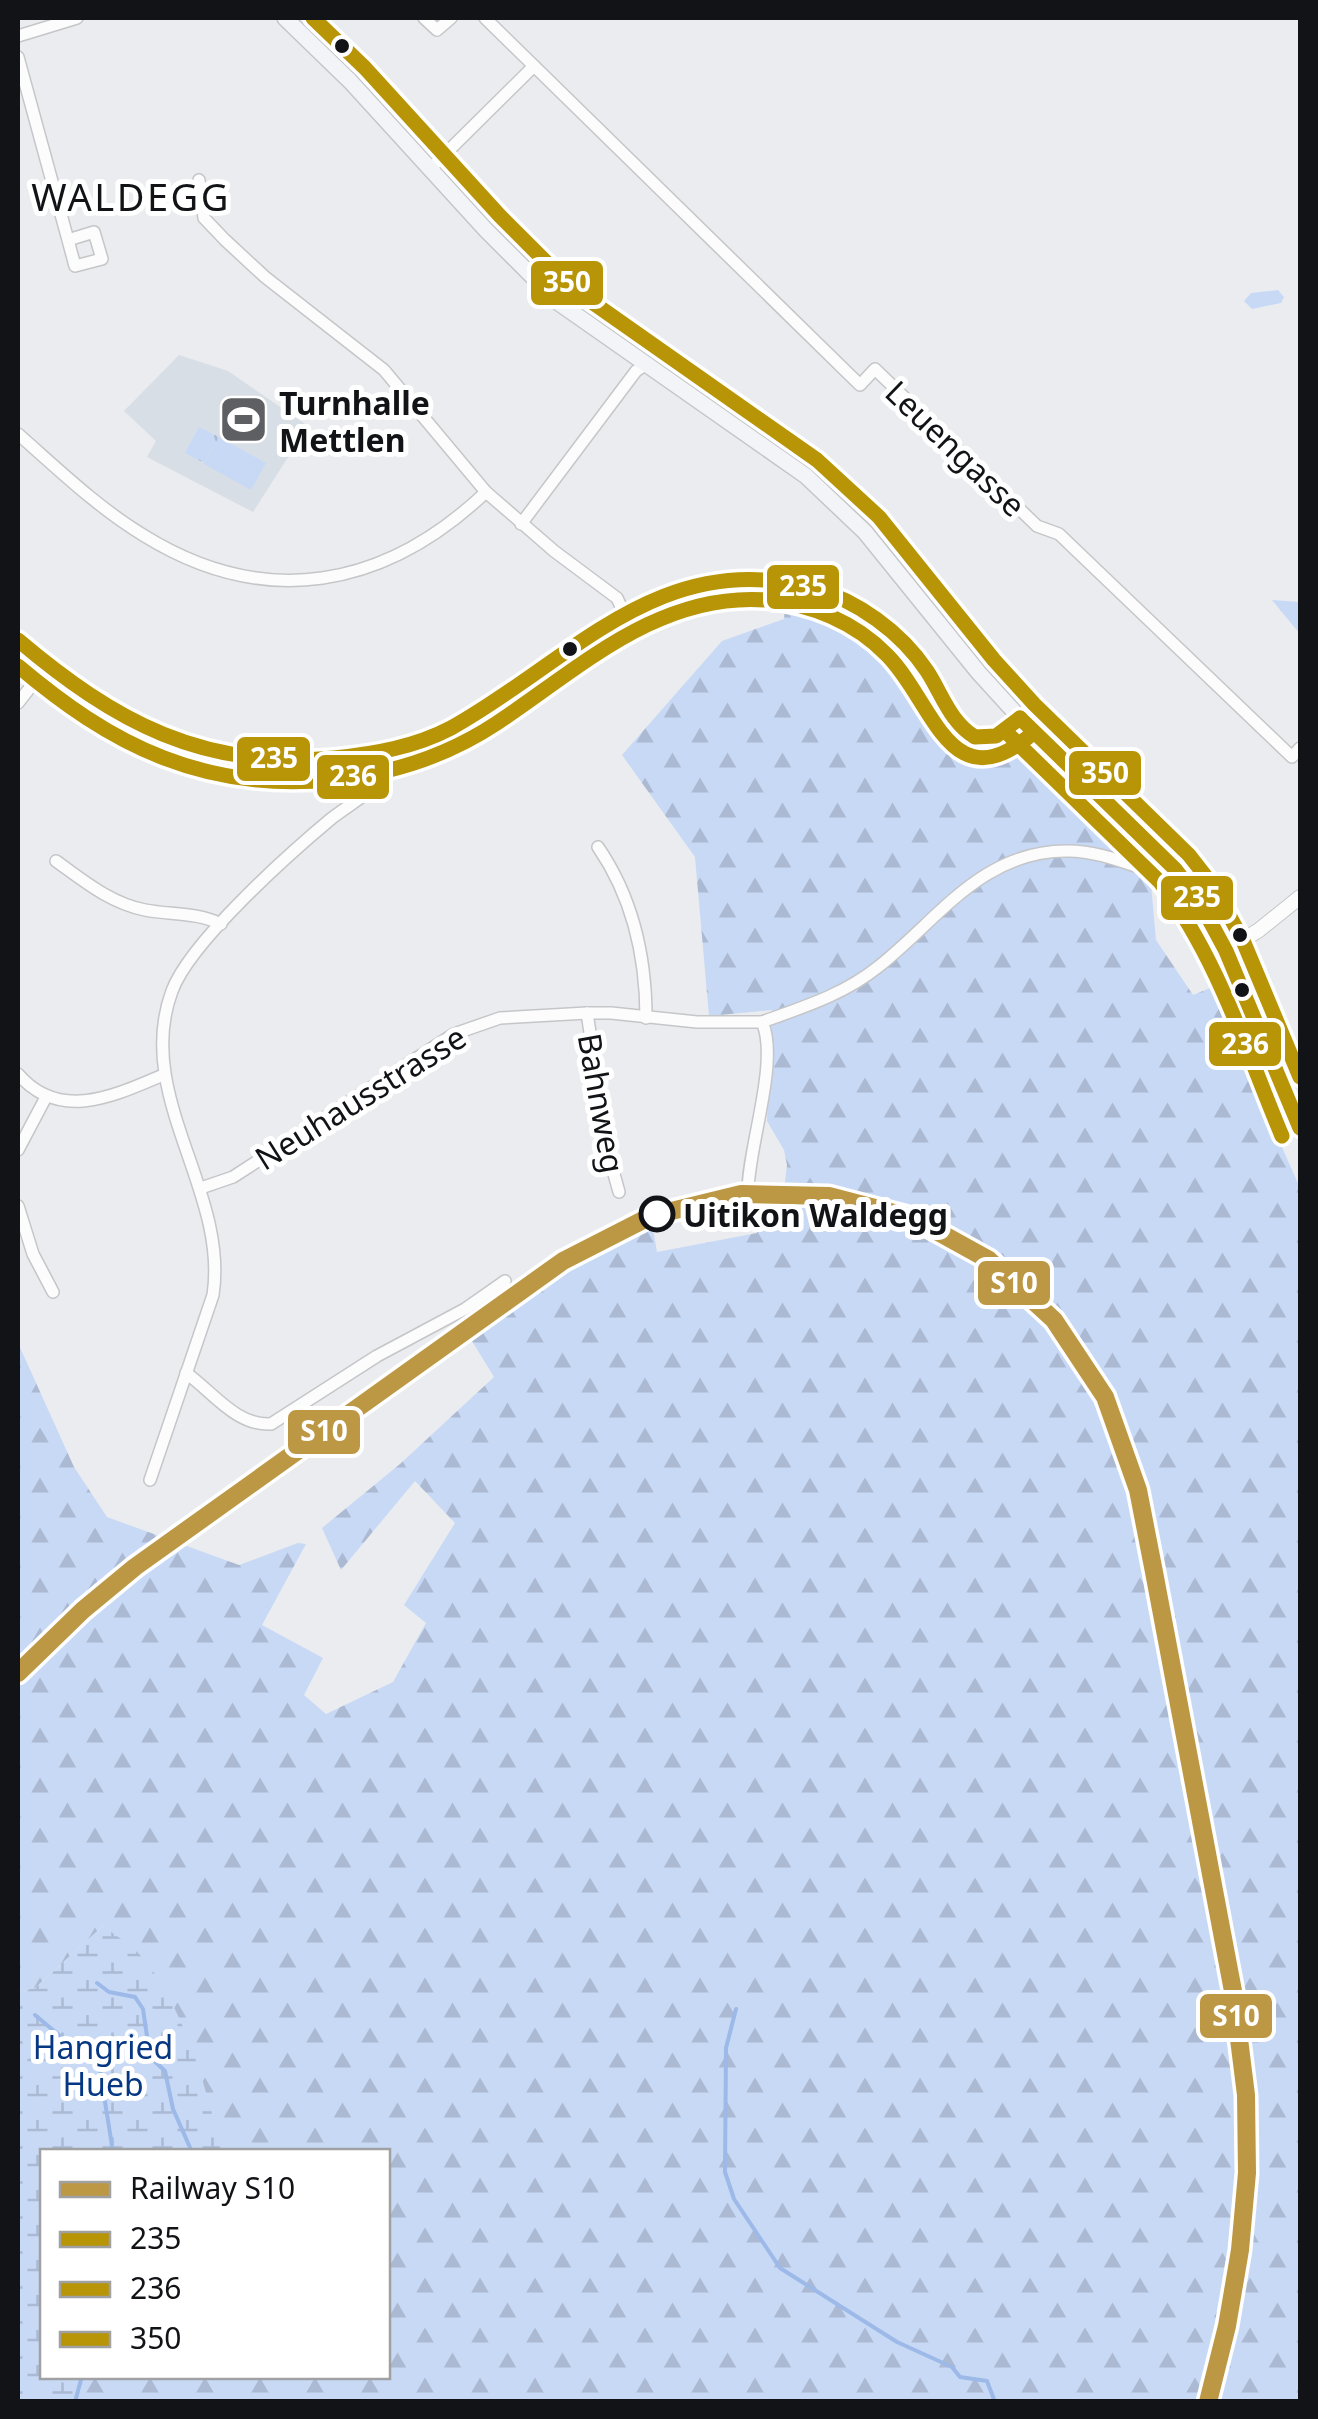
<svg xmlns="http://www.w3.org/2000/svg" width="1318" height="2419" viewBox="0 0 1318 2419" font-family="'Noto Sans',sans-serif">
<style>
.built{fill:#d8dee5}
.grass{fill:url(#grass-tufts)}
.forest{fill:url(#forest-firs)}
.wetland{fill:url(#wetland-marsh)}
.garden{fill:#c8d9f6}
.lines{fill:none;stroke-linecap:round;stroke-linejoin:round}
.stream{stroke:#9cb9e8;stroke-width:4}
.minor-casing{stroke:#c5c6c8;stroke-width:14}
.tertiary-casing{stroke:#c5c6c8;stroke-width:16}
.secondary-casing{stroke:#c5c6c8;stroke-width:18}
.minor{stroke:#fcfcfd;stroke-width:11}
.tertiary{stroke:#fcfcfd;stroke-width:14}
.secondary{stroke:#f2f4f8;stroke-width:15}
.bus-1-casing{stroke:#fff;stroke-width:22}
.bus-2-casing{stroke:#fff;stroke-width:22}
.bus-3-casing{stroke:#fff;stroke-width:22}
.bus-1{stroke:#b89407;stroke-width:15}
.bus-2{stroke:#b89407;stroke-width:15}
.bus-3{stroke:#b89407;stroke-width:15}
.rail-1-casing{stroke:#fff;stroke-width:25}
.rail-1{stroke:#bd9844;stroke-width:18}
.bus-dot{fill:#121316;stroke:#fff;stroke-width:4}
.stop-dot{fill:#fff;stroke:#121316;stroke-width:5}
.labels{text-anchor:middle;dominant-baseline:central;stroke-width:10;stroke-linejoin:round;paint-order:stroke}
.poi-label{font-size:32px;font-weight:bold;fill:#121316;stroke:#fff;text-anchor:start}
.street-label{font-size:32px;fill:#121316;stroke:#fff}
.stop-label{font-size:32px;font-weight:bold;fill:#121316;stroke:#fff;text-anchor:start}
.park-label{font-size:32px;fill:#063782;stroke:#fff}
.quarter-label{font-size:38px;letter-spacing:2.5px;fill:#121316;stroke:#fff}
.line-badge{stroke:#fff;stroke-width:4}
.badge-label{font-size:28px;text-anchor:middle;font-weight:bold;fill:#fff}
</style>
<defs>
<pattern id="grass-tufts" width="24" height="20" patternUnits="userSpaceOnUse" patternTransform="scale(2.5)"><rect width="24" height="20" fill="#c8d9f6"/><path d="M3 7l-1-3M5 7V3M7 7l1-3M15 17l-1-3M17 17v-4M19 17l1-3" fill="none" stroke="#abb9d2"/></pattern>
<pattern id="forest-firs" width="22" height="20" patternUnits="userSpaceOnUse" patternTransform="scale(2.5)"><rect width="22" height="20" fill="#c8d9f6"/><path d="M5 1l3.5 6h-7zM16 11l3.5 6h-7z" fill="#abb9d2"/></pattern>
<pattern id="wetland-marsh" width="20" height="14" patternUnits="userSpaceOnUse" patternTransform="scale(2.5)"><rect width="20" height="14" fill="#c8d9f6"/><path d="M1 5h8M5 5V1M11 12h8M15 12V8" fill="none" stroke="#abb9d2"/></pattern>
</defs>
<rect width="100%" height="100%" fill="#eaecef"/>
<path class="built" d="M179,355L228,371L308,426L253,512L147,457L156,441L124,411Z"/>
<g class="grass">
<path d="M1278,290L1284,297L1281,303L1252,309L1244,301L1251,293Z"/>
<path d="M199,427L219,437L204,463L185,453Z"/>
<path d="M1272,600L1300,602V634Z"/>
</g>
<path class="forest" d="M787,581L884,624L960,725L996,736L1008,754L1025,755L1035,760L1149,862L1156,940L1193,995L1215,986L1240,1052L1300,1188V2401H74L84,2377L388,2376V2152L221,2151L197,2064L103,1926L35,1988L18,1992V1343L74,1467L107,1517L239,1565L298,1543L306,1544L262,1625L323,1658L304,1695L326,1714L393,1682L426,1623L404,1605L455,1523L415,1481L341,1570L322,1528L400,1464L494,1377L472,1341L572,1265L653,1229L657,1252L757,1233L756,1210L782,1207L787,1165L784,1150L767,1121L772,1010L709,1016L695,857L622,755L722,641L784,619Z"/>
<path class="wetland" d="M103,1926C113,1934 126,1941 135,1950C180,1993 208,2091 221,2151L42,2152V2376L84,2377L74,2401H18V1992L35,1988Z"/>
<path class="garden" d="M219,437L266,463L251,490L204,464Z"/>
<g class="lines">
<g class="stream">
<path d="M97,1983L109,1992L135,1997L143,2009L150,2057L165,2071L173,2109L192,2152"/>
<path d="M736,2009L726,2048L725,2172L734,2199L780,2268L897,2342L952,2367L960,2377L987,2381L995,2402"/>
<path d="M35,2015L78,2051L98,2058L113,2152"/>
<path d="M75,2402L82,2376"/>
</g>
<defs>
<g id="minor">
<path d="M424,18L437,30L451,18"/>
<path d="M485,18L860,385L875,369L1037,526L1059,534L1292,757L1300,748"/>
<path d="M18,36L77,18"/>
<path d="M18,57L68,240L75,266L102,259L94,232L68,240"/>
<path d="M430,169L534,66"/>
<path d="M199,180L204,218L225,240L265,277L384,370L486,492L554,551L617,598L623,611"/>
<path d="M18,434C58,469 97,507 143,535C265,611 385,588 486,492"/>
<path d="M521,524L636,371L648,363"/>
<path d="M18,703L47,666"/>
<path d="M598,847C633,898 646,955 646,1018"/>
<path d="M56,861C84,881 110,903 145,910C171,915 196,912 221,924"/>
<path d="M587,1013L609,1156L619,1192"/>
<path d="M762,1022C803,1007 843,995 878,967C938,920 982,850 1068,851C1101,851 1132,866 1163,875L1175,869"/>
<path d="M18,1074C59,1122 114,1096 163,1075"/>
<path d="M18,1150L46,1097"/>
<path d="M201,1188L233,1177L454,1034L500,1018L587,1013H611L697,1022H762C780,1061 747,1150 748,1193"/>
<path d="M18,1206L33,1254L53,1292"/>
<path d="M186,1373C213,1392 236,1426 271,1424L377,1356L465,1309L505,1281"/>
<path d="M150,1480L213,1295C229,1191 133,1095 172,991C190,942 290,853 332,818C350,804 378,789 390,769C395,762 395,755 396,747"/>
</g>
<path id="tertiary" d="M1226,951L1259,930L1300,897"/>
<g id="secondary">
<path d="M285,18L350,81L486,230L559,303L806,476L865,532L979,673L1020,718L1175,869L1198,899L1226,951L1300,1128"/>
<path d="M18,640C118,730 215,777 353,756C387,751 425,743 454,726C534,682 597,612 686,588C774,563 867,590 922,664C938,684 947,718 968,733C987,748 1006,730 1020,718"/>
</g>
</defs>
<use href="#minor" class="minor-casing"/>
<use href="#tertiary" class="tertiary-casing"/>
<use href="#secondary" class="secondary-casing"/>
<use href="#minor" class="minor"/>
<use href="#tertiary" class="tertiary"/>
<use href="#secondary" class="secondary"/>
<defs>
<g id="bus-1">
<path d="M18,640C115,722 203,770 334,758C374,754 415,747 451,728C570,662 660,547 812,588C857,600 901,632 927,671C942,694 950,722 975,737L996,736L1020,718"/>
<path d="M1020,718L1175,869L1198,899L1226,951L1300,1128"/>
</g>
<g id="bus-2">
<path d="M18,666C62,703 109,737 164,758C270,799 402,786 497,723C580,668 659,592 766,600C811,604 855,622 887,655C934,702 950,805 1033,733"/>
<path d="M1006,732L1160,882C1217,956 1246,1050 1282,1136"/>
</g>
<path id="bus-3" d="M313,18L365,68L500,216L572,288L817,460L879,517L994,660L1034,704L1189,855L1214,887L1244,943L1300,1077"/>
</defs>
<use href="#bus-1" class="bus-1-casing"/>
<use href="#bus-2" class="bus-2-casing"/>
<use href="#bus-3" class="bus-3-casing"/>
<use href="#bus-1" class="bus-1"/>
<use href="#bus-2" class="bus-2"/>
<use href="#bus-3" class="bus-3"/>
<defs>
<path id="rail-1" d="M18,1673L83,1610L135,1567L563,1261L651,1216L741,1194L829,1196L913,1218L989,1260L1054,1320L1105,1397L1138,1490L1154,1572L1233,1991L1246,2095L1247,2173L1240,2250L1227,2326L1208,2402"/>
</defs>
<use href="#rail-1" class="rail-1-casing"/>
<use href="#rail-1" class="rail-1"/>
</g>
<defs>
<symbol id="stadium-square" viewBox="-11 -11 22 22"><rect x="-9" y="-9" width="18" height="18" rx="4" fill="#5e5f62" stroke="#fff"/><path d="M0-5a6.5 5 0 1 0 0 10a6.5 5 0 1 0 0-10ZM-3.5-1.8h7v3.6h-7Z" fill="#fff"/></symbol>
</defs>
<g fill-rule="evenodd">
<use href="#stadium-square" x="216" y="392" width="55" height="55"/>
</g>
<g class="bus-dot">
<circle cx="342" cy="46" r="9"/>
<circle cx="570" cy="649" r="9"/>
<circle cx="1240" cy="935" r="9"/>
<circle cx="1242" cy="990" r="9"/>
</g>
<circle class="stop-dot" cx="657" cy="1214" r="16"/>
<g class="labels">
<g class="poi-label">
<text x="279" y="402">Turnhalle<tspan x="279" dy="37">Mettlen</tspan></text>
</g>
<g class="street-label">
<text transform="translate(956 448) rotate(44)">Leuengasse</text>
<text transform="translate(360 1097) rotate(-32)">Neuhausstrasse</text>
<text transform="translate(602 1103) rotate(80)">Bahnweg</text>
</g>
<g class="stop-label">
<text x="683" y="1214">Uitikon Waldegg</text>
</g>
<g class="park-label">
<text x="103" y="2046">Hangried<tspan x="103" dy="37">Hueb</tspan></text>
</g>
<g class="quarter-label">
<text x="131" y="196">WALDEGG</text>
</g>
</g>
<g class="line-badge">
<rect x="529" y="259" width="76" height="48" rx="10" fill="#b89407"/>
<rect x="765" y="563" width="76" height="48" rx="10" fill="#b89407"/>
<rect x="235" y="735" width="77" height="48" rx="10" fill="#b89407"/>
<rect x="1067" y="749" width="76" height="48" rx="10" fill="#b89407"/>
<rect x="315" y="753" width="76" height="48" rx="10" fill="#b89407"/>
<rect x="1159" y="874" width="76" height="48" rx="10" fill="#b89407"/>
<rect x="1207" y="1020" width="76" height="48" rx="10" fill="#b89407"/>
<rect x="976" y="1259" width="76" height="48" rx="10" fill="#bd9844"/>
<rect x="286" y="1408" width="76" height="48" rx="10" fill="#bd9844"/>
<rect x="1198" y="1992" width="76" height="48" rx="10" fill="#bd9844"/>
</g>
<g class="badge-label">
<text x="567" y="292">350</text>
<text x="803" y="596">235</text>
<text x="274" y="768">235</text>
<text x="1105" y="783">350</text>
<text x="353" y="786">236</text>
<text x="1197" y="907">235</text>
<text x="1245" y="1054">236</text>
<text x="1014" y="1293">S10</text>
<text x="324" y="1441">S10</text>
<text x="1236" y="2026">S10</text>
</g>
<rect width="1318" height="2419" fill="none" stroke="#121316" stroke-width="40"/>
<rect x="40" y="2149" width="350" height="230" fill="#ffffff" stroke="#a0a1a2" stroke-width="2.5"/>
<rect x="60" y="2182" width="50" height="15" fill="#bd9844" stroke="#a0a1a2" stroke-width="2.5"/>
<text x="130" y="2199" font-size="30" fill="#121316">Railway S10</text>
<rect x="60" y="2232" width="50" height="15" fill="#b89407" stroke="#a0a1a2" stroke-width="2.5"/>
<text x="130" y="2249" font-size="30" fill="#121316">235</text>
<rect x="60" y="2282" width="50" height="15" fill="#b89407" stroke="#a0a1a2" stroke-width="2.5"/>
<text x="130" y="2299" font-size="30" fill="#121316">236</text>
<rect x="60" y="2332" width="50" height="15" fill="#b89407" stroke="#a0a1a2" stroke-width="2.5"/>
<text x="130" y="2349" font-size="30" fill="#121316">350</text>
</svg>
